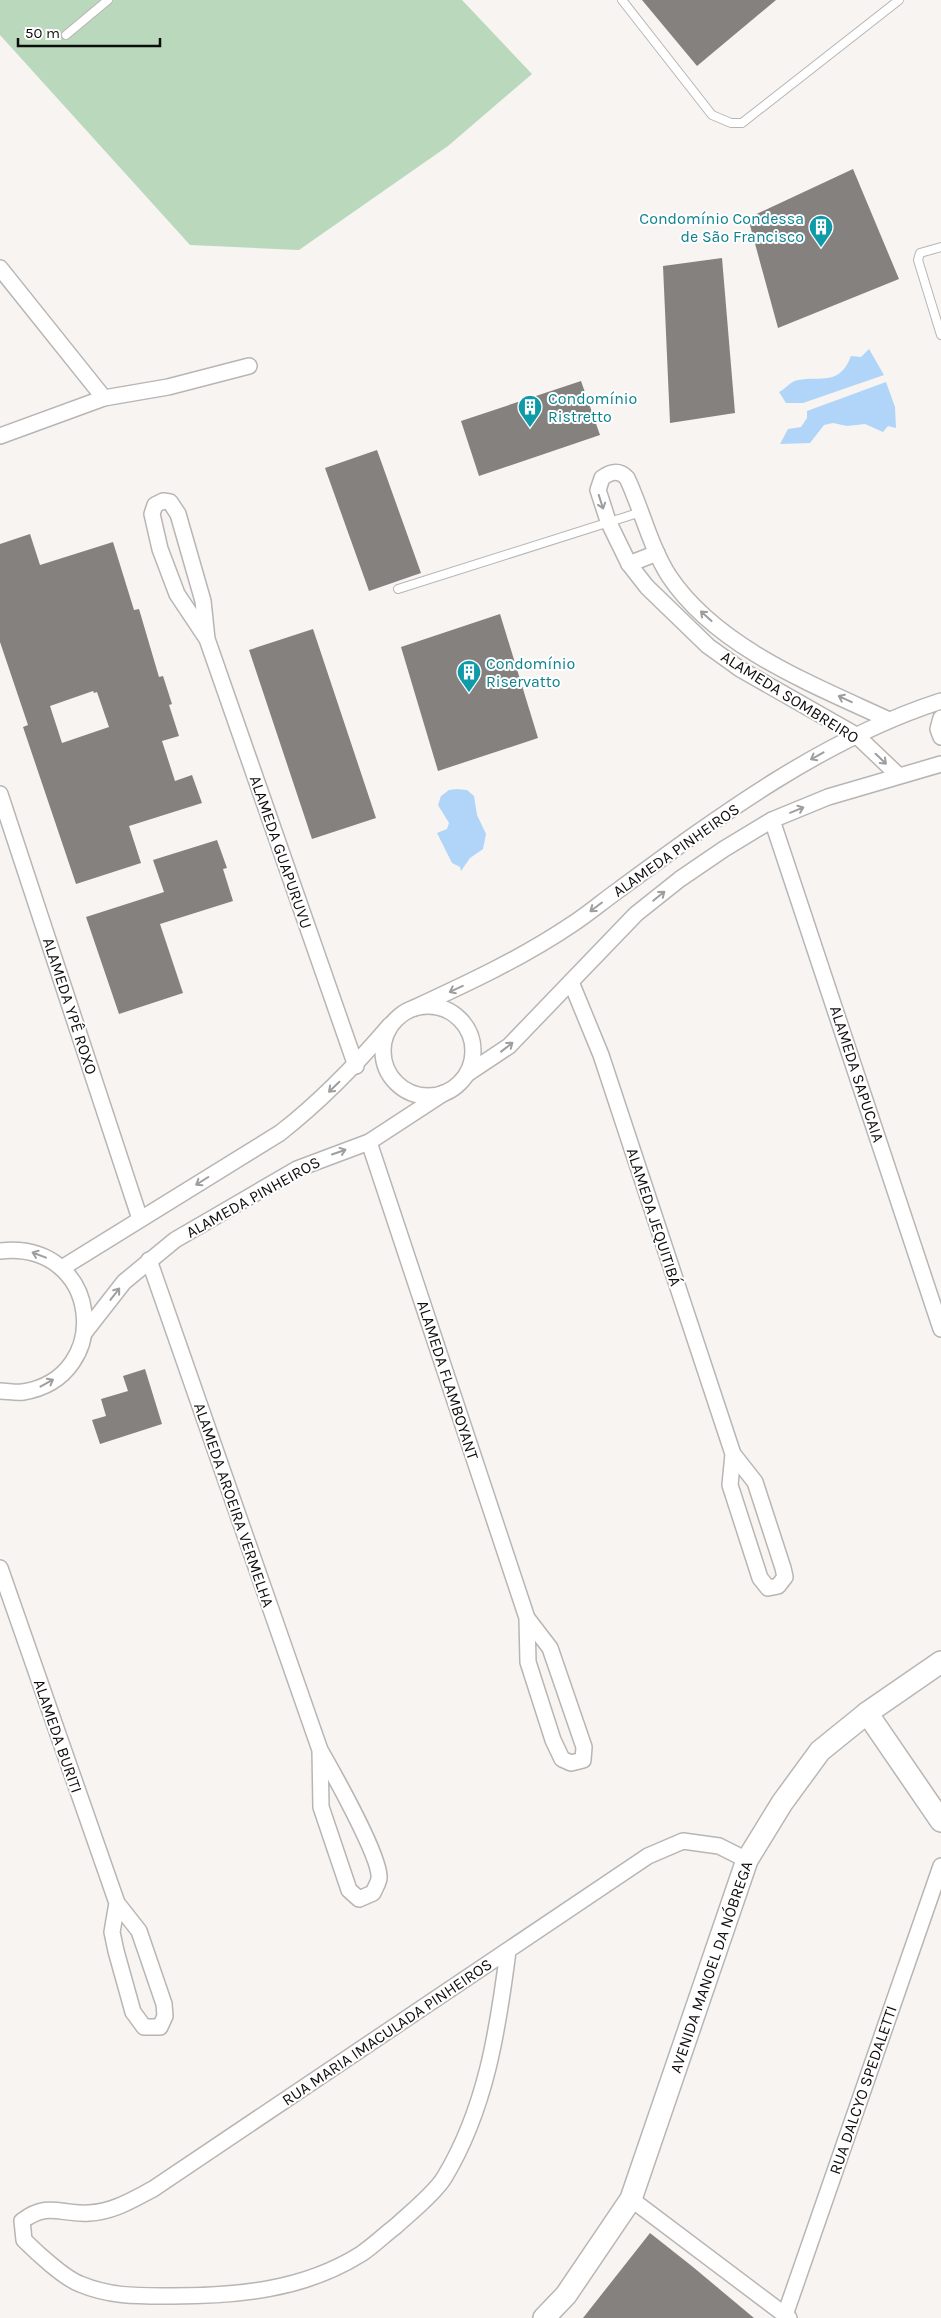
<svg xmlns="http://www.w3.org/2000/svg" width="941" height="2318" viewBox="0 0 941 2318" font-family="Karla,sans-serif">
<style>
.green{fill:#bad8bb}
.water{fill:#b0d5f9}
.building{fill:#84817f;fill-rule:evenodd}
.lines{fill:none;stroke-linecap:round;stroke-linejoin:round}
.service-casing{stroke:#b9b5b3;stroke-width:10}
.minor-casing{stroke:#b9b5b3;stroke-width:18}
.secondary-casing{stroke:#b9b5b3;stroke-width:24}
.service{stroke:#fff;stroke-width:8}
.minor{stroke:#fff;stroke-width:15}
.secondary{stroke:#fff;stroke-width:21}
.oneway{stroke:#9f9e9e}
.labels{text-anchor:middle;dominant-baseline:central;stroke-width:4;stroke-linejoin:round;paint-order:stroke}
.culture-label{font-size:16px;fill:#0d838f;stroke:#fff;text-anchor:start}
.street-label{font-size:16px;fill:#0f0d0d;stroke:#fff}
</style>
<rect width="100%" height="100%" fill="#f8f4f2"/>
<path class="green" d="M0,0H462L532,74L448,146L299,250L190,245L0,35Z"/>
<g class="water">
<path d="M869,349L884,375L803,403H786L779,392C786,389 790,381 798,380C821,376 840,386 851,356L861,357Z"/>
<path d="M886,382L895,407L896,428L888,426L883,432L865,424L847,426L833,423L824,425L810,443L780,444L788,429L801,427L807,418V411Z"/>
<path d="M457,789L467,790L474,796L477,815L486,834L483,849L470,858L461,871L460,867L452,863L437,833L447,829L449,823L438,805L441,796L449,790Z"/>
</g>
<g class="building">
<path d="M642,0H776L697,66Z"/>
<path d="M853,169L899,279L778,328L748,218Z"/>
<path d="M722,258L735,413L670,423L663,266Z"/>
<path d="M581,381L600,435L479,476L461,421Z"/>
<path d="M377,450L421,573L369,591L325,468Z"/>
<path d="M30,534L40,565L113,542L134,610L139,609L159,677L163,676L172,704L169,705L179,736L162,741L175,781L192,775L202,803L129,826L141,863L76,884L23,727L28,725L0,642V544ZM93,691L94,693L97,692L109,727L62,743L50,706Z"/>
<path d="M500,614L538,738L438,771L401,647Z"/>
<path d="M313,629L376,818L312,839L249,650Z"/>
<path d="M217,840L227,868L223,869L233,901L160,924L183,993L119,1014L86,917L164,892L153,860Z"/>
<path d="M145,1369L162,1424L100,1444L92,1420L106,1416L101,1399L128,1391L123,1376Z"/>
<path d="M650,2233L693,2267L754,2318H583Z"/>
</g>
<g class="lines">
<defs>
<g id="service">
<path d="M622,0L712,115L731,123H742L899,0"/>
<path d="M66,35L108,0"/>
<path d="M941,247L920,253L918,260L941,335"/>
<path d="M398,589L641,512"/>
</g>
<g id="minor">
<path d="M0,268L104,398"/>
<path d="M0,436L104,398L168,387L249,366"/>
<path d="M629,564L657,553"/>
<path d="M207,639L177,594L160,549L152,514L155,505L163,501L170,502L178,514L203,601L207,639L356,1066"/>
<path d="M941,718L938,729L941,737"/>
<path d="M889,720C814,685 717,648 669,576C650,546 642,510 627,478C619,470 612,471 602,478L598,490L608,521L629,564L647,587L708,646L740,669L856,735L898,775"/>
<path d="M0,794L140,1219"/>
<path d="M772,820L941,1329"/>
<path d="M571,982L601,1055L733,1454L755,1482L783,1568L785,1577L778,1586L768,1588L760,1578L730,1485L733,1454"/>
<circle cx="428" cy="1051" r="45"/>
<path d="M414,1008C468,983 522,958 571,925C588,914 603,901 620,889C719,816 823,739 941,701"/>
<path d="M467,1074L509,1046L636,914L680,879L724,849L772,820L828,797L941,764"/>
<path d="M369,1142L527,1618L528,1662L553,1740L562,1759L571,1763L583,1760L584,1747L550,1648L527,1618"/>
<path d="M0,1251C101,1240 115,1377 23,1392C16,1393 7,1391 0,1391"/>
<path d="M149,1260L320,1750C332,1771 381,1858 379,1878C379,1882 375,1888 373,1893L359,1899L349,1890L321,1807L320,1750"/>
<path d="M62,1268L280,1133C321,1101 356,1065 390,1025"/>
<path d="M85,1332L124,1282L175,1240L297,1169L369,1142L444,1093"/>
<path d="M0,1568L117,1903L139,1931L164,2004L165,2016L160,2027H144L133,2012L116,1951L112,1932L117,1903"/>
<path d="M508,1951C498,2029 486,2109 444,2178C434,2194 410,2213 396,2226C384,2235 373,2246 361,2254C304,2290 237,2296 172,2296C139,2296 111,2297 80,2284C64,2278 36,2252 24,2240L22,2221C49,2201 60,2215 89,2213C113,2212 132,2200 153,2189L648,1856L683,1841L719,1846L747,1860"/>
<path d="M631,2199L789,2318"/>
<path d="M785,2315L941,1866"/>
</g>
<g id="secondary">
<path d="M867,1713L941,1821"/>
<path d="M544,2318L566,2295L631,2199L747,1860L782,1803L820,1751L867,1713L941,1662"/>
</g>
</defs>
<use href="#service" class="service-casing"/>
<use href="#minor" class="minor-casing"/>
<use href="#secondary" class="secondary-casing"/>
<use href="#service" class="service"/>
<use href="#minor" class="minor"/>
<use href="#secondary" class="secondary"/>
</g>
<defs><path id="oneway-shaft" d="M-6 0H5M1.5-3L5.5 0L1.5 3" fill="none" stroke-width="1.6" stroke-linecap="round" stroke-linejoin="round" transform="scale(1.25)"/></defs>
<g class="oneway">
<use href="#oneway-shaft" transform="translate(601 502) rotate(72)"/>
<use href="#oneway-shaft" transform="translate(706 616) rotate(-138)"/>
<use href="#oneway-shaft" transform="translate(845 699) rotate(-155)"/>
<use href="#oneway-shaft" transform="translate(817 756) rotate(151)"/>
<use href="#oneway-shaft" transform="translate(881 759) rotate(44)"/>
<use href="#oneway-shaft" transform="translate(797 810) rotate(-22)"/>
<use href="#oneway-shaft" transform="translate(659 896) rotate(-39)"/>
<use href="#oneway-shaft" transform="translate(596 907) rotate(143)"/>
<use href="#oneway-shaft" transform="translate(456 989) rotate(155)"/>
<use href="#oneway-shaft" transform="translate(507 1047) rotate(-38)"/>
<use href="#oneway-shaft" transform="translate(334 1087) rotate(136)"/>
<use href="#oneway-shaft" transform="translate(339 1152) rotate(-19)"/>
<use href="#oneway-shaft" transform="translate(202 1181) rotate(148)"/>
<use href="#oneway-shaft" transform="translate(39 1255) rotate(-159)"/>
<use href="#oneway-shaft" transform="translate(115 1294) rotate(-52)"/>
<use href="#oneway-shaft" transform="translate(47 1383) rotate(-29)"/>
</g>
<defs>
<symbol id="building-pin" viewBox="-11 -11 22 30"><path d="M0 17L-7.5 6A9.5 9.5 0 1 1 7.5 6Z" fill="#0f9aa8" stroke="#fff"/><path d="M-4-6H4V6H1V3H-1V6H-4ZM-2.5-4.3h1.7v1.8h-1.7ZM.8-4.3h1.7v1.8H.8ZM-2.5-1h1.7V.8h-1.7ZM.8-1h1.7V.8H.8Z" fill="#fff"/></symbol>
</defs>
<g fill-rule="evenodd">
<use href="#building-pin" x="807" y="213" width="28" height="38"/>
<use href="#building-pin" x="516" y="393" width="28" height="38"/>
<use href="#building-pin" x="455" y="658" width="28" height="38"/>
</g>
<g class="labels">
<g class="culture-label">
<text x="804" y="218" text-anchor="end">Condomínio Condessa<tspan x="804" dy="18">de São Francisco</tspan></text>
<text x="548" y="398">Condomínio<tspan x="548" dy="18">Ristretto</tspan></text>
<text x="486" y="663">Condomínio<tspan x="486" dy="18">Riservatto</tspan></text>
</g>
<g class="street-label">
<text transform="translate(790 697) rotate(32)">ALAMEDA SOMBREIRO</text>
<text transform="translate(676 850) rotate(-35)">ALAMEDA PINHEIROS</text>
<text transform="translate(281 852) rotate(71)">ALAMEDA GUAPURUVU</text>
<text transform="translate(70 1006) rotate(72)">ALAMEDA YPÊ ROXO</text>
<text transform="translate(857 1074) rotate(72)">ALAMEDA SAPUCAIA</text>
<text transform="translate(253 1197) rotate(-29)">ALAMEDA PINHEIROS</text>
<text transform="translate(654 1217) rotate(72)">ALAMEDA JEQUITIBÁ</text>
<text transform="translate(448 1380) rotate(72)">ALAMEDA FLAMBOYANT</text>
<text transform="translate(234 1505) rotate(71)">ALAMEDA AROEIRA VERMELHA</text>
<text transform="translate(58 1736) rotate(71)">ALAMEDA BURITI</text>
<text transform="translate(711 1967) rotate(-71)">AVENIDA MANOEL DA NÓBREGA</text>
<text transform="translate(387 2032) rotate(-34)">RUA MARIA IMACULADA PINHEIROS</text>
<text transform="translate(863 2090) rotate(-71)">RUA DALCYO SPEDALETTI</text>
</g>
</g>
<path d="M18 38v8h142v-8" fill="none" stroke="#0f0d0d" stroke-width="2.5"/>
<text x="25" y="38" font-size="15" fill="#0f0d0d" stroke="#ffffff" stroke-width="4" paint-order="stroke">50 m</text>
</svg>
